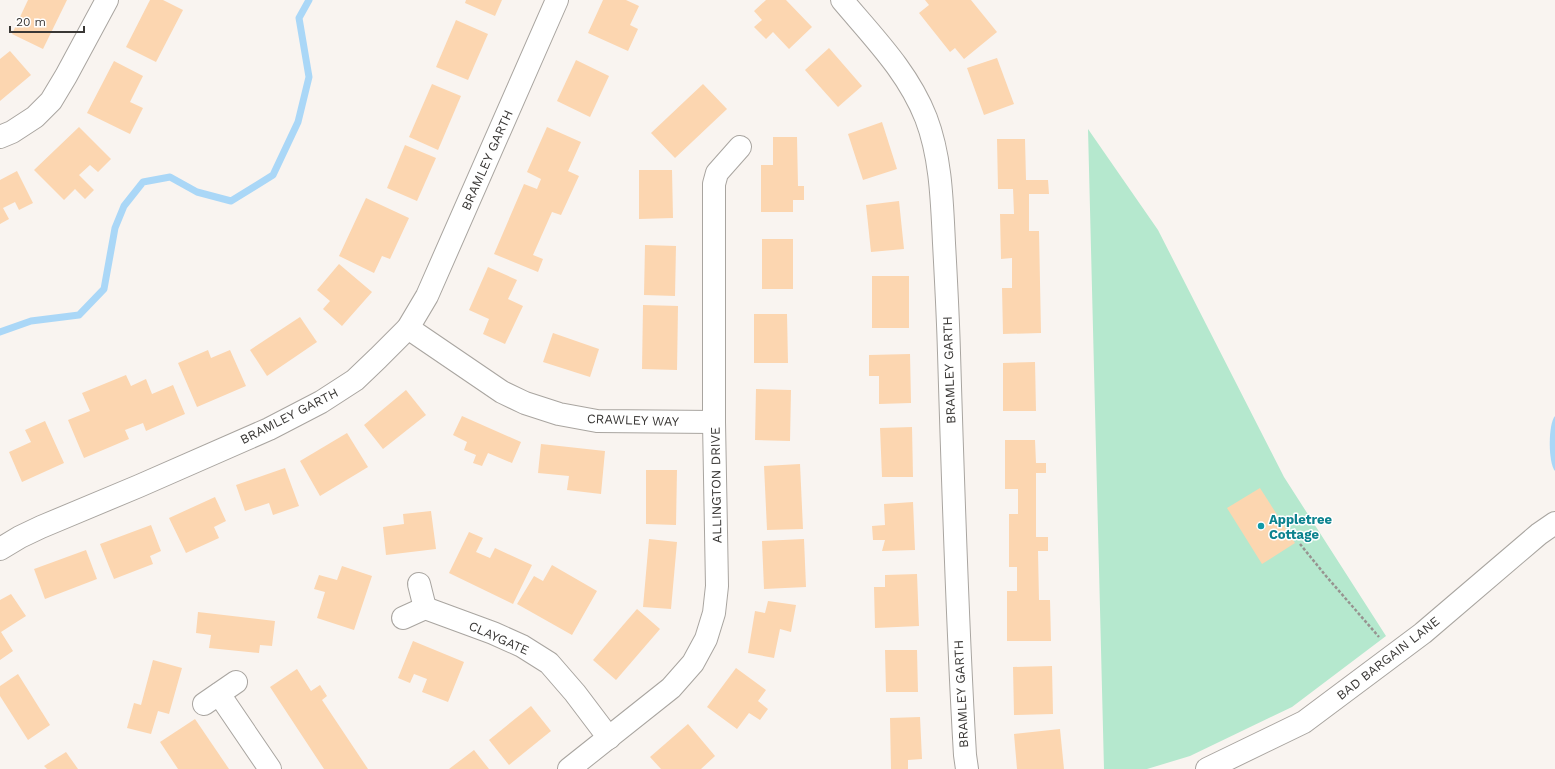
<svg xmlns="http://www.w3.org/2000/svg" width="1555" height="769" viewBox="0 0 1555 769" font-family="'Work Sans',sans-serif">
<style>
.green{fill:#b5e8ce}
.water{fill:#aad7f7}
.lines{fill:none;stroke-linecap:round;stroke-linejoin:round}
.stream{stroke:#aad7f7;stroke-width:7}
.building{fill:#fcd6b0}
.minor-casing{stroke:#a9a5a0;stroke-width:24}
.path{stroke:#979390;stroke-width:2.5;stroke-dasharray:3 2;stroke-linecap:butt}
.minor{stroke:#fff;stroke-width:22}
.culture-dot{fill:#0f9aa8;stroke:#fff;stroke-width:1.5}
.labels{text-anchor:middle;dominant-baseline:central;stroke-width:3;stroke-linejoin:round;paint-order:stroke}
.street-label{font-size:13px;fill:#393735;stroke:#fff}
.culture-label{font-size:13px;font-weight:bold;fill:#0d838f;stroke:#fff;text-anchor:start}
</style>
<rect width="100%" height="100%" fill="#f9f4f0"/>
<path class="green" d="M1088,129L1158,230L1284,477L1386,636L1292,707L1190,756L1147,769H1104Z"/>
<path class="water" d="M1555,416V471C1548,463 1548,424 1555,416Z"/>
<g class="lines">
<path class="stream" d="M0,332L31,321L79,315L104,289L115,228L124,206L143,182L170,177L197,192L231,201L273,175L298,122L309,77L299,18L309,0"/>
</g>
<g class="building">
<path d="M28,0H67L43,49L12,34Z"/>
<path d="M150,0H163L183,10L156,62L126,47Z"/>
<path d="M466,0H502L495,16L465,3Z"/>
<path d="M603,0H626L639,6L630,25L638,29L628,51L588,33Z"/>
<path d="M766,0H786L812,27L789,49L773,32L766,39L754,27L762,20L754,11Z"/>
<path d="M925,0H971L997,32L964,59L955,48L950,52L919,13L929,5Z"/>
<path d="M456,20L488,34L468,80L436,67Z"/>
<path d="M829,48L862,86L838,107L805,70Z"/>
<path d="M10,51L31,75L0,101V59Z"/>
<path d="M997,58L1014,104L984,115L967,68Z"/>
<path d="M576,60L609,76L590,117L557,101Z"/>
<path d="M114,61L143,76L130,102L143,108L130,134L87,113Z"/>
<path d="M432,84L461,96L438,150L409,137Z"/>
<path d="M703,84L727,109L675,158L651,133Z"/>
<path d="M882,122L897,169L863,180L848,134Z"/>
<path d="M79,127L111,159L98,172L90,165L79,175L94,190L85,199L75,189L64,200L34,170Z"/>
<path d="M547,127L581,142L568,171L579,176L561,215L552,212L533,255L543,259L538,272L494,254L524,184L537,189L541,179L527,172Z"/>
<path d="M773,137H797L798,186H804V200H793V212H761V165H773Z"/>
<path d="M997,139H1025L1026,180H1048L1049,194H1029V231H1039L1041,333L1003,334L1002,288H1012V258L1001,259L1000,214H1014L1013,189H998Z"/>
<path d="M405,145L436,158L417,201L387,188Z"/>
<path d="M639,170H672L673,218L639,219Z"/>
<path d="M17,171L33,203L19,210L15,202L3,208L9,219L0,224V180Z"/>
<path d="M366,198L409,218L390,259L382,256L374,273L339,256Z"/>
<path d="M899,201L904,249L871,252L866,205Z"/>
<rect x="762" y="239" width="31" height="50"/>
<path d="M645,245L676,246L675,296L644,295Z"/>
<path d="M339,264L372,292L342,326L323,309L330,301L317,290Z"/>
<path d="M488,267L517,280L508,299L523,306L505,344L483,334L489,319L469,310Z"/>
<rect x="872" y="276" width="37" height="52"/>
<path d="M643,305L678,306L677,370L642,369Z"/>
<path d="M754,314H787L788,363H754Z"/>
<path d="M300,317L317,342L267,376L250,350Z"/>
<path d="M553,333L599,349L590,377L543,362Z"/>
<path d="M208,350L211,358L230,350L246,386L197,407L178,363Z"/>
<path d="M910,354L911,403L879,404V376H869V355Z"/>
<path d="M1035,362L1036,411H1003V363Z"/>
<path d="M126,375L131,386L146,379L152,394L173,385L185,414L146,431L143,423L125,430L129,439L84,458L68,420L90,411L82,393Z"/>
<path d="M756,389L791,390L790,441L755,440Z"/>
<path d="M406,390L426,415L383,449L364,425Z"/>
<path d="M462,416L521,442L512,463L488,453L482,466L473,463L476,455L464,450L467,442L453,435Z"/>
<path d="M45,421L64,463L22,482L9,452L31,442L25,430Z"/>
<path d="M912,427L913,477H882L880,428Z"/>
<path d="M347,433L368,467L320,496L300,461Z"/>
<path d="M1005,440H1035L1036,463H1046V473H1036V537H1048V551H1038L1039,600H1050L1051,641H1007V591H1017V567H1009V514H1018V489H1005Z"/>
<path d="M541,444L605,451L601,494L567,490L569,476L538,473Z"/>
<path d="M800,464L803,529L767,530L764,466Z"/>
<path d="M285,468L299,506L273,515L269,503L245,511L236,485Z"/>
<path d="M646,470H677L676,525L646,524Z"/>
<path d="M1260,488L1295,543L1262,564L1227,508Z"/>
<path d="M215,497L226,521L214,527L219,538L186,553L169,518Z"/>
<path d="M913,502L915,550L882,551L885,540H873L872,526L885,525L884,504Z"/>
<path d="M431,511L436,549L386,555L383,527L404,524L403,514Z"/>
<path d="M151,525L161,551L150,556L153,564L114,579L100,544Z"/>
<path d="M469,532L483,538L476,552L490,558L495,548L532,565L513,604L449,573Z"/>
<path d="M649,539L677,542L671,609L643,607Z"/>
<path d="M804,539L806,587L764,589L762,541Z"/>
<path d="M86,550L97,579L45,599L34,569Z"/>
<path d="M552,565L597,591L572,635L517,604L534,576L543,581Z"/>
<path d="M342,566L372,576L354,630L317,618L325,592L314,589L319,575L337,580Z"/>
<path d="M917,574L919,626L875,628L874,587H885V575Z"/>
<path d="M11,594L26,616L1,632L13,651L0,660V600Z"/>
<path d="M768,601L796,605L791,632L780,629L774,658L748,653L755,611L765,613Z"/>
<path d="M637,609L660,629L616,680L593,660Z"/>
<path d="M198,612L275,621L272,646L260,645L259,653L209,648L211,635L196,633Z"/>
<path d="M413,641L464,662L448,702L422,692L427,679L414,674L410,683L398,678Z"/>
<path d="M885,650H917L918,692H886Z"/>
<path d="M153,660L182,668L169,714L158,711L151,734L127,728L134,703L141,705Z"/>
<path d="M1052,666L1053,714L1014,715L1013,667Z"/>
<path d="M736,668L766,690L758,701L768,709L760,720L749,713L737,729L707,707Z"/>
<path d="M297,669L311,691L320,685L327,696L322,700L368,769H324L270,687Z"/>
<path d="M18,674L50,725L28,740L0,696V686Z"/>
<path d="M531,706L551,731L509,765L489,740Z"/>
<path d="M920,717L922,759L908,760V769H891L890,718Z"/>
<path d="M195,719L229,769H178L160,742Z"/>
<path d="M688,724L715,756L701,769H661L650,757Z"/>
<path d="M1060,729L1064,769H1017L1014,734Z"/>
<path d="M474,750L489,769H449Z"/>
<path d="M66,752L78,769H47L44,766Z"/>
</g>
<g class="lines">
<defs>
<g id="minor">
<path d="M842,0C874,38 908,72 926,118C941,157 942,202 944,243C946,280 948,316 949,353C953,487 957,621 965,755L967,769"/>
<path d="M0,137L12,132L35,117L51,101L66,76L107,0"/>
<path d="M408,328L502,392L525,403L559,414L597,421L714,422"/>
<path d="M0,549L20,537L41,527L139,486L269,429L321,402L355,380L378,358L408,328L427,296L557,0"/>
<path d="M425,608L493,633L522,646L549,663L575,693L609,738"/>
<path d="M403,618L425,608L419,584"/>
<path d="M219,694L270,769"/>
<path d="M204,704L236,682"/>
<path d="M569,769L671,688L693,663L706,639L714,613L717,586L714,422V184L717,173L740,147"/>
<path d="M1207,769L1304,722L1423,633L1539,534L1555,523"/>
</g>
</defs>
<use href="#minor" class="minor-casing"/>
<path class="path" d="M1300,544L1326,576L1379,637"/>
<use href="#minor" class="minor"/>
</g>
<circle class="culture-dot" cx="1261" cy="526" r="4"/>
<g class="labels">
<g class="street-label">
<text transform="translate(487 160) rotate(-66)">BRAMLEY GARTH</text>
<text transform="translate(949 370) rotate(-92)">BRAMLEY GARTH</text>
<text transform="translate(289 416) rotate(-27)">BRAMLEY GARTH</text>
<text transform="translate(633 420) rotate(2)">CRAWLEY WAY</text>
<text transform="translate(716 485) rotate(-91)">ALLINGTON DRIVE</text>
<text transform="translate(499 638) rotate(24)">CLAYGATE</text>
<text transform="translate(1388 658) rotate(-38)">BAD BARGAIN LANE</text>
<text transform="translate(961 694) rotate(-93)">BRAMLEY GARTH</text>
</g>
<g class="culture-label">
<text x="1269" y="519">Appletree<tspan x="1269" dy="15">Cottage</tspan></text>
</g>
</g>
<path d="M10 26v6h74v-6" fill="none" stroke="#393735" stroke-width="2"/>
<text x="16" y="26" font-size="12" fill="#393735" stroke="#ffffff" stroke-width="3" paint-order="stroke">20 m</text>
</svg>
